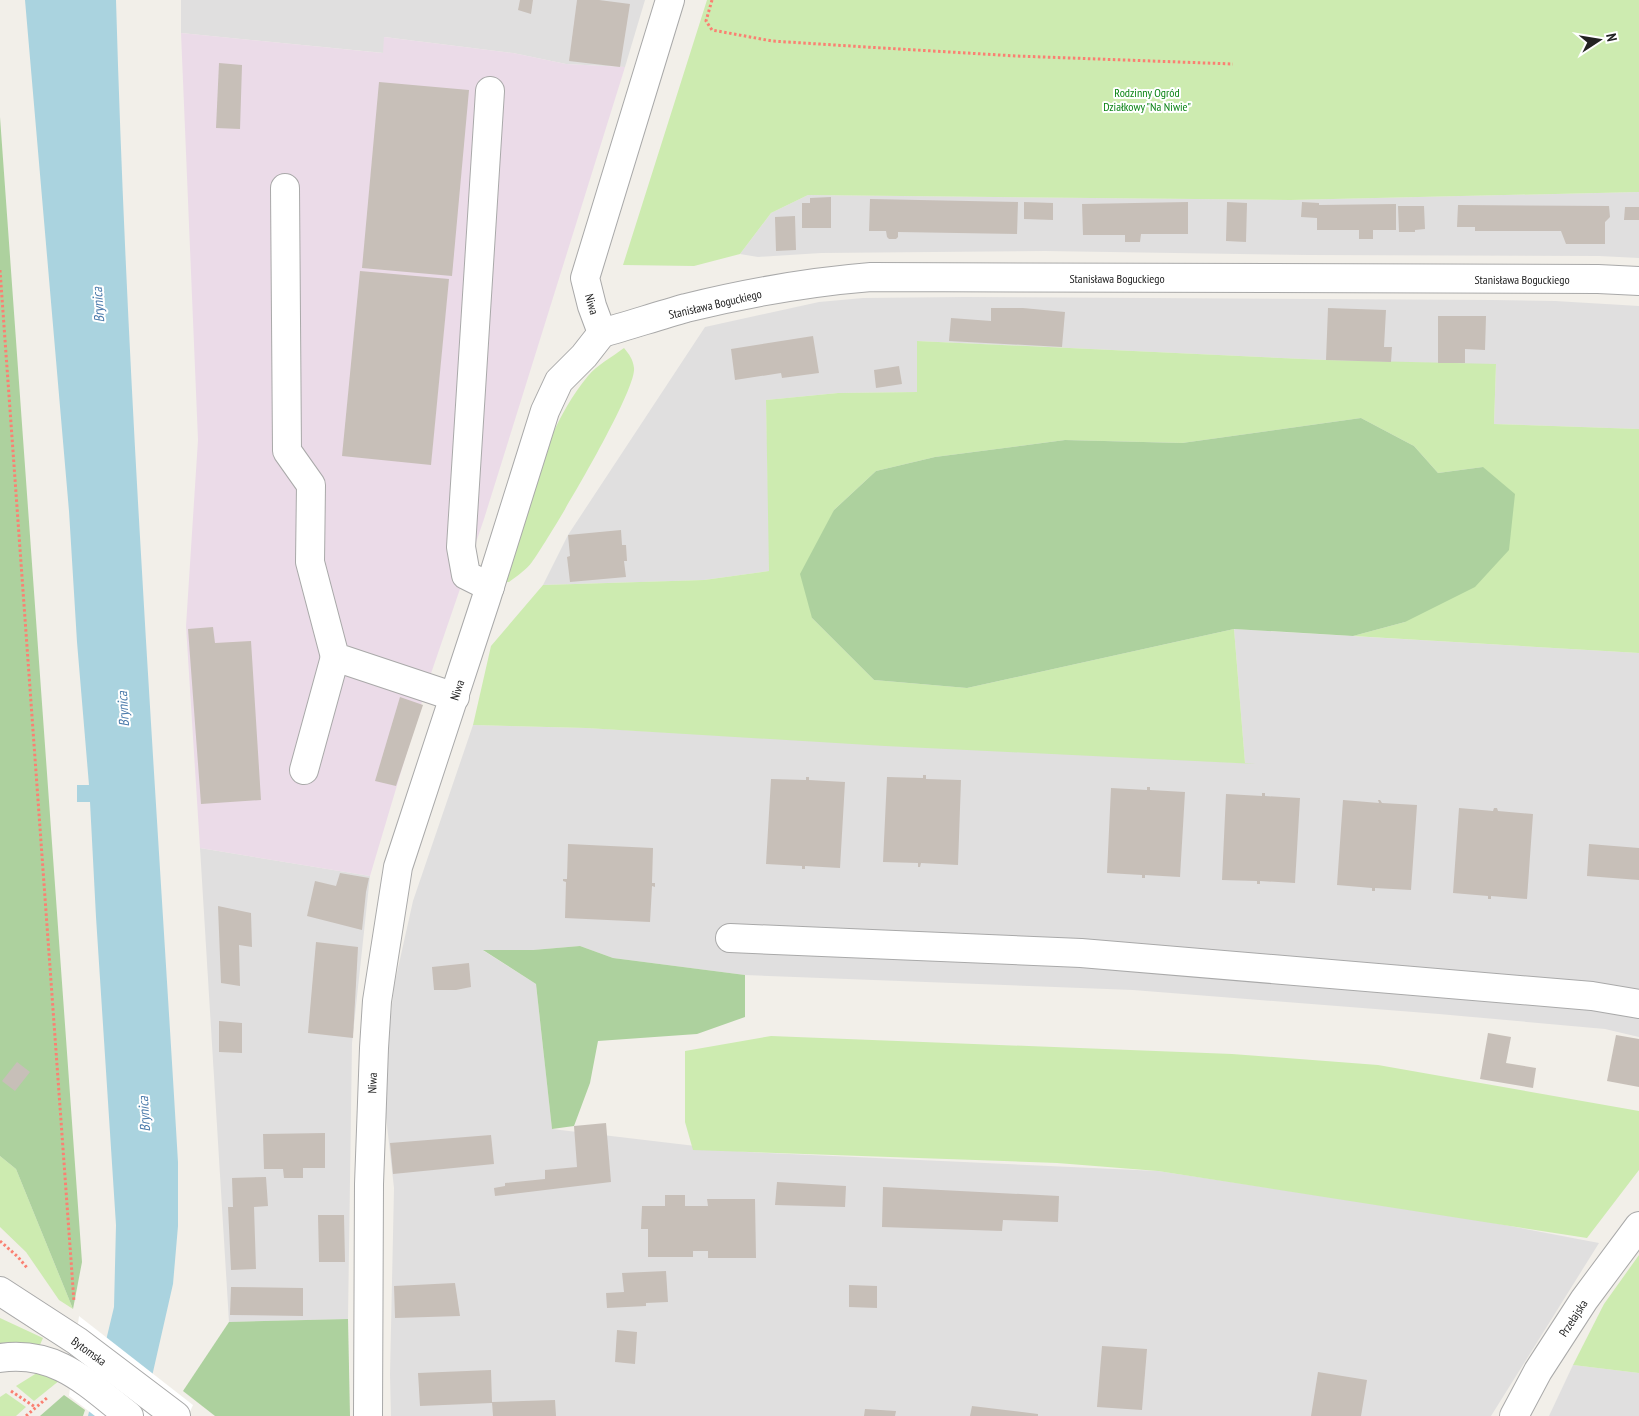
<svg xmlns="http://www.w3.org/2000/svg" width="1639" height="1416" viewBox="0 0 1639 1416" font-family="'PT Sans Narrow',sans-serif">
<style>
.residential{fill:#e0dfdf}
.industrial{fill:#ebdbe8}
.grass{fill:#cdebb0}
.forest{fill:#add19e}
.water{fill:#aad3df}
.pier{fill:#fff}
.building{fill:#c7bfb8}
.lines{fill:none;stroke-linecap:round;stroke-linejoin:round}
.minor-casing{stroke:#a9a9a9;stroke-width:30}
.path{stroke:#fa8072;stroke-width:3;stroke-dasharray:2.5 2.5;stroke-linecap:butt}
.minor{stroke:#fff;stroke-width:28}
.labels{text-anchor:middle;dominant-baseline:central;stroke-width:4;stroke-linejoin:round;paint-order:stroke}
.park-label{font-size:12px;fill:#0c8416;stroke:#fff}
.street-label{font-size:12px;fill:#222;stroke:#fff}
.water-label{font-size:14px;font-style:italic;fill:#4a7aab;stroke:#fff}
</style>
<rect width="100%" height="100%" fill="#f2efe9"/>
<g class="residential">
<path d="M181,0H645L625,67L566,64L513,53L384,37V53L181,33Z"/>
<path d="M1639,192V258L1599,256L1309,255L1045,251L821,253L758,257L740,254L771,213L808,195L1290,200Z"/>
<path d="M965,297L1492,300L1555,301L1639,306V429L1494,424L1496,365L1326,360L917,341L918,392L838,393L766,400L770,571L704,580L543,585L568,535L705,327L819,302L863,298Z"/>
<path d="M1234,629L1639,653V1037L1605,1029L1439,1014L1133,990L745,975L613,958L580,946L533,950L484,951L536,984L552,1129L746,1152L1158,1171L1473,1219L1599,1243L1491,1416H391L390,1375L394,1188L383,1090L394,986L413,901L473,725L586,728L1245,763Z"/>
<path d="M200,848L370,876L352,1043L348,1319L229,1322Z"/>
<path d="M1573,1365L1639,1373V1416H1549Z"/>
</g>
<path class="industrial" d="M181,33L383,53L384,37L513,53L566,64L625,67L484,519L426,688L370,876L200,848L186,626L198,440Z"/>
<g class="grass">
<path d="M707,0H1639V192L1290,200L808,195L771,213L740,254L694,266L623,265Z"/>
<path d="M917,341L1326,360L1496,364L1494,424L1639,429V653L1353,636L1405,622L1483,467L1438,473L1414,446L1361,418L1182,443L1065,440L935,457L876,471L834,510L812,618L874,680L967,688L1234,629L1245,763L1256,764L885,746L586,728L473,725L491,646L543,585L704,580L769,571L766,400L838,393L917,392Z"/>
<path d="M624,348C629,354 633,359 634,368C637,391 550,537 532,562C526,570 517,576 509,582H505C525,515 542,431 588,376C597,365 612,357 624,348Z"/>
<path d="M771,1036L1232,1054L1378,1065L1639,1111V1170L1587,1238L1158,1171L1057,1163L693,1150L685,1122V1051Z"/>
<path d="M0,1156L16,1169L73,1309L59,1300L26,1252L0,1227Z"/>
<path d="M1639,1255V1373L1573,1365L1604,1304Z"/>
<path d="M0,1318L43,1338L39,1347L20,1342L0,1343Z"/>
<path d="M40,1371L65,1376L34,1401L16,1386Z"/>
<path d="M6,1393L26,1407L16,1416H0V1397Z"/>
</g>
<g class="forest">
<path d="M0,117L82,1262L73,1309L16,1169L0,1156Z"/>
<path d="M1361,418L1414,446L1438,473L1483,467L1515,494L1509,550L1475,587L1405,622L1353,636L1234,629L967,688L874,680L812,618L800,574L834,510L876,471L935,457L1065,440L1182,443Z"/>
<path d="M580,946L613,958L745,975V1017L697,1034L598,1041L590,1083L574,1126L552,1129L536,984L483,950H533Z"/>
<path d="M348,1319L350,1416H215L183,1391L229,1322Z"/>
<path d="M64,1395L85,1410L83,1416H40Z"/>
</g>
<path class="water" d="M25,0H116C127,388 155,775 178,1162V1226L173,1284L143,1416H88L114,1307L116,1225L96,917L90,802H77V785H89L77,642L69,511Z"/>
<path class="pier" d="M79,1316L193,1405L188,1416H95L69,1396Z"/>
<g class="building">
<path d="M520,0H533L531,14L518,10Z"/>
<path d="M577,0H599L630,4L620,67L569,61Z"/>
<path d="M219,63L242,65L240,129L216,128Z"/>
<path d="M379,82L469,90L452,276L362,268Z"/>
<path d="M831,197V228H802V203H810V198Z"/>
<path d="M870,199L1018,202L1017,234L898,232V237L896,239H889L887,237L886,231H869Z"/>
<path d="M1024,202L1053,203V220L1024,219Z"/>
<path d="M1188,202V234H1141L1140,242H1125V235H1083L1082,204Z"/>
<path d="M1227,202L1247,203L1246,242L1226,241Z"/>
<path d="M1302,202L1319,203V205L1396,204V230H1373V239H1359V230H1317V218L1301,217Z"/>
<path d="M1458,205L1609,206L1610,217L1605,222V244H1566L1561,231H1475V227H1457Z"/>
<path d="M1398,206H1424L1425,229L1415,230V232H1399Z"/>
<path d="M1625,207H1639V220H1624Z"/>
<path d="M795,216L796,250L776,251L775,217Z"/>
<path d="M360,271L449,279L431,465L342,456Z"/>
<path d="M991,308H1023L1065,312L1062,347L949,341L951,318L991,321Z"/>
<path d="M1328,308L1386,310L1384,347H1392L1391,362L1326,360Z"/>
<path d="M1438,316H1486L1485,350L1465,349V363H1438Z"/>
<path d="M813,336L819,373L782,378L781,373L735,380L731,349Z"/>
<path d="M899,366L902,384L876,388L874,370Z"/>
<path d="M621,530L622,545H626L627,561H624L626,577L570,582L567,557L570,556L568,535Z"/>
<path d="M213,627L215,643L251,641L261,800L201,804L188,629Z"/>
<path d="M400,697L423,705L396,786L375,781Z"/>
<path d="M923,775H926V779L961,780L958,865L921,863L920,867H918V863L883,862L887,777L923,778Z"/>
<path d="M806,777H809V780L845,782L840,868L805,866V869H802V866L766,864L771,779L806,780Z"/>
<path d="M1147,787H1150V790L1185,792L1180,877L1145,875V878H1142V875L1107,873L1111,788L1147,790Z"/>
<path d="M1262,793H1265V796L1300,798L1295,883L1260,881V884H1257V881L1222,880L1226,794L1262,796Z"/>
<path d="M1343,800L1379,803L1378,800H1380L1382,803L1417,805L1411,890L1375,888V891H1372V888L1337,885Z"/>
<path d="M1459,808L1493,811L1494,808H1497L1498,811L1533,814L1527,899L1491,896V899H1488V896L1453,893Z"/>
<path d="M568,844L653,848L652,883H655V887L652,886L650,922L565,918L566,882L563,881V879H567Z"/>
<path d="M1589,844L1639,848V880L1587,876Z"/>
<path d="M340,873L369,878L366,892L362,930L307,916L315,881L336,886Z"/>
<path d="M218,906L251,913L252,947L239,945L240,986L221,983Z"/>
<path d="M316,942L358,947L353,1038L308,1033Z"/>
<path d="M469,963L471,987L456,990H434L432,967Z"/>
<path d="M219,1021L242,1023V1053L219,1052Z"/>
<path d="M1488,1033L1511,1037L1506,1063L1536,1068L1533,1088L1480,1079Z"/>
<path d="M1616,1035L1639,1039V1087L1607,1081Z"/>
<path d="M17,1062L30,1072L15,1091L2,1081Z"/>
<path d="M606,1123L611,1182L495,1196L494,1188L505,1186V1183L545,1179V1170L577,1167L574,1126Z"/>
<path d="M325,1133V1168H303V1178H284L283,1169H264L263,1134Z"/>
<path d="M491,1135L494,1164L393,1174L390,1143Z"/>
<path d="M266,1177L268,1206L254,1207L256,1269L231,1270L228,1207H233L232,1178Z"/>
<path d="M777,1182L846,1186L845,1207L775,1205Z"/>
<path d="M883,1187L1059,1196L1058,1222L1003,1220L1002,1231L882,1227Z"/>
<path d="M665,1195H685V1206H708L707,1199H755L756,1258H708V1251H693V1257H648V1229H641L642,1206H665Z"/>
<path d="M318,1215H344L345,1262H319Z"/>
<path d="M666,1271L668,1302L646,1303V1306L607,1308L606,1293L624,1292L622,1273Z"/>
<path d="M455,1283L460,1316L395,1318L394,1286Z"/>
<path d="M849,1285L877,1286V1308L849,1307Z"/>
<path d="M231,1287L303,1288V1316L230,1315Z"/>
<path d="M617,1330L637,1332L635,1364L615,1362Z"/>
<path d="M1102,1346L1147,1349L1142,1410L1097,1407Z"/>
<path d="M491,1370L492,1403L420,1406L418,1373Z"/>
<path d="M1318,1372L1367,1380L1361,1416H1311Z"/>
<path d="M555,1400L556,1416H493L492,1402Z"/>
<path d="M972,1406L1038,1414V1416H970Z"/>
<path d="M865,1409L896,1411L895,1416H864Z"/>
</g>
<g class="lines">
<defs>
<g id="minor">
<path d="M490,91L461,547L466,575L490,587"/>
<path d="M285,188L287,451L311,485L310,562L335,657L455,697"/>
<path d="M602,333C630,325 658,316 686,308C747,293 809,282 871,277L1598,279L1639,281"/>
<path d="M602,333L592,306L585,278L670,0"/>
<path d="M304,770L335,657"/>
<path d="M730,938L1081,953L1592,996L1639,1004"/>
<path d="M0,1291L77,1341L176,1416"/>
<path d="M0,1358C57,1350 88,1384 129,1416"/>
<path d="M368,1416L369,1184L374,1048L377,1001L398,867L486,599L545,411L559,381L584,356L602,333"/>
<path d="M1514,1416L1538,1371L1584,1300L1639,1226"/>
</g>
</defs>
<use href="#minor" class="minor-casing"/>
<g class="path">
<path d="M712,0L706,21L712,30L772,41L866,47L1016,56L1233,64"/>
<path d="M0,270L74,1302"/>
<path d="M0,1241L18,1257L28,1269"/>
<path d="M11,1391L35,1407"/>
<path d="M26,1416L48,1397"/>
</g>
<use href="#minor" class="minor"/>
</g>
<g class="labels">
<g class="park-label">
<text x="1147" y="92">Rodzinny Ogród<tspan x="1147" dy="14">Działkowy "Na Niwie"</tspan></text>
</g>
<g class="street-label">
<text x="1117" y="278">Stanisława Boguckiego</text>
<text x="1522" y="279">Stanisława Boguckiego</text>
<text transform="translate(592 304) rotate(74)">Niwa</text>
<text transform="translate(715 304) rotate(-13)">Stanisława Boguckiego</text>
<text transform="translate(457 690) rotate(-72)">Niwa</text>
<text transform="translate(372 1083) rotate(-88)">Niwa</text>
<text transform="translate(1573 1318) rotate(-57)">Przełajska</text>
<text transform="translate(89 1351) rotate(36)">Bytomska</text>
</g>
<g class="water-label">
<text transform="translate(98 305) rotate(-94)">Brynica</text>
<text transform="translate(123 709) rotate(-93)">Brynica</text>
<text transform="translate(144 1114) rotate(-93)">Brynica</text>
</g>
</g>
<g transform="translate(1599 40) rotate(78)" stroke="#ffffff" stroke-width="4" paint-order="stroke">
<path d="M0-4L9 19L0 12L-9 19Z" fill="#222222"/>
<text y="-8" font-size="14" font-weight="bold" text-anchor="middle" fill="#222222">N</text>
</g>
</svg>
